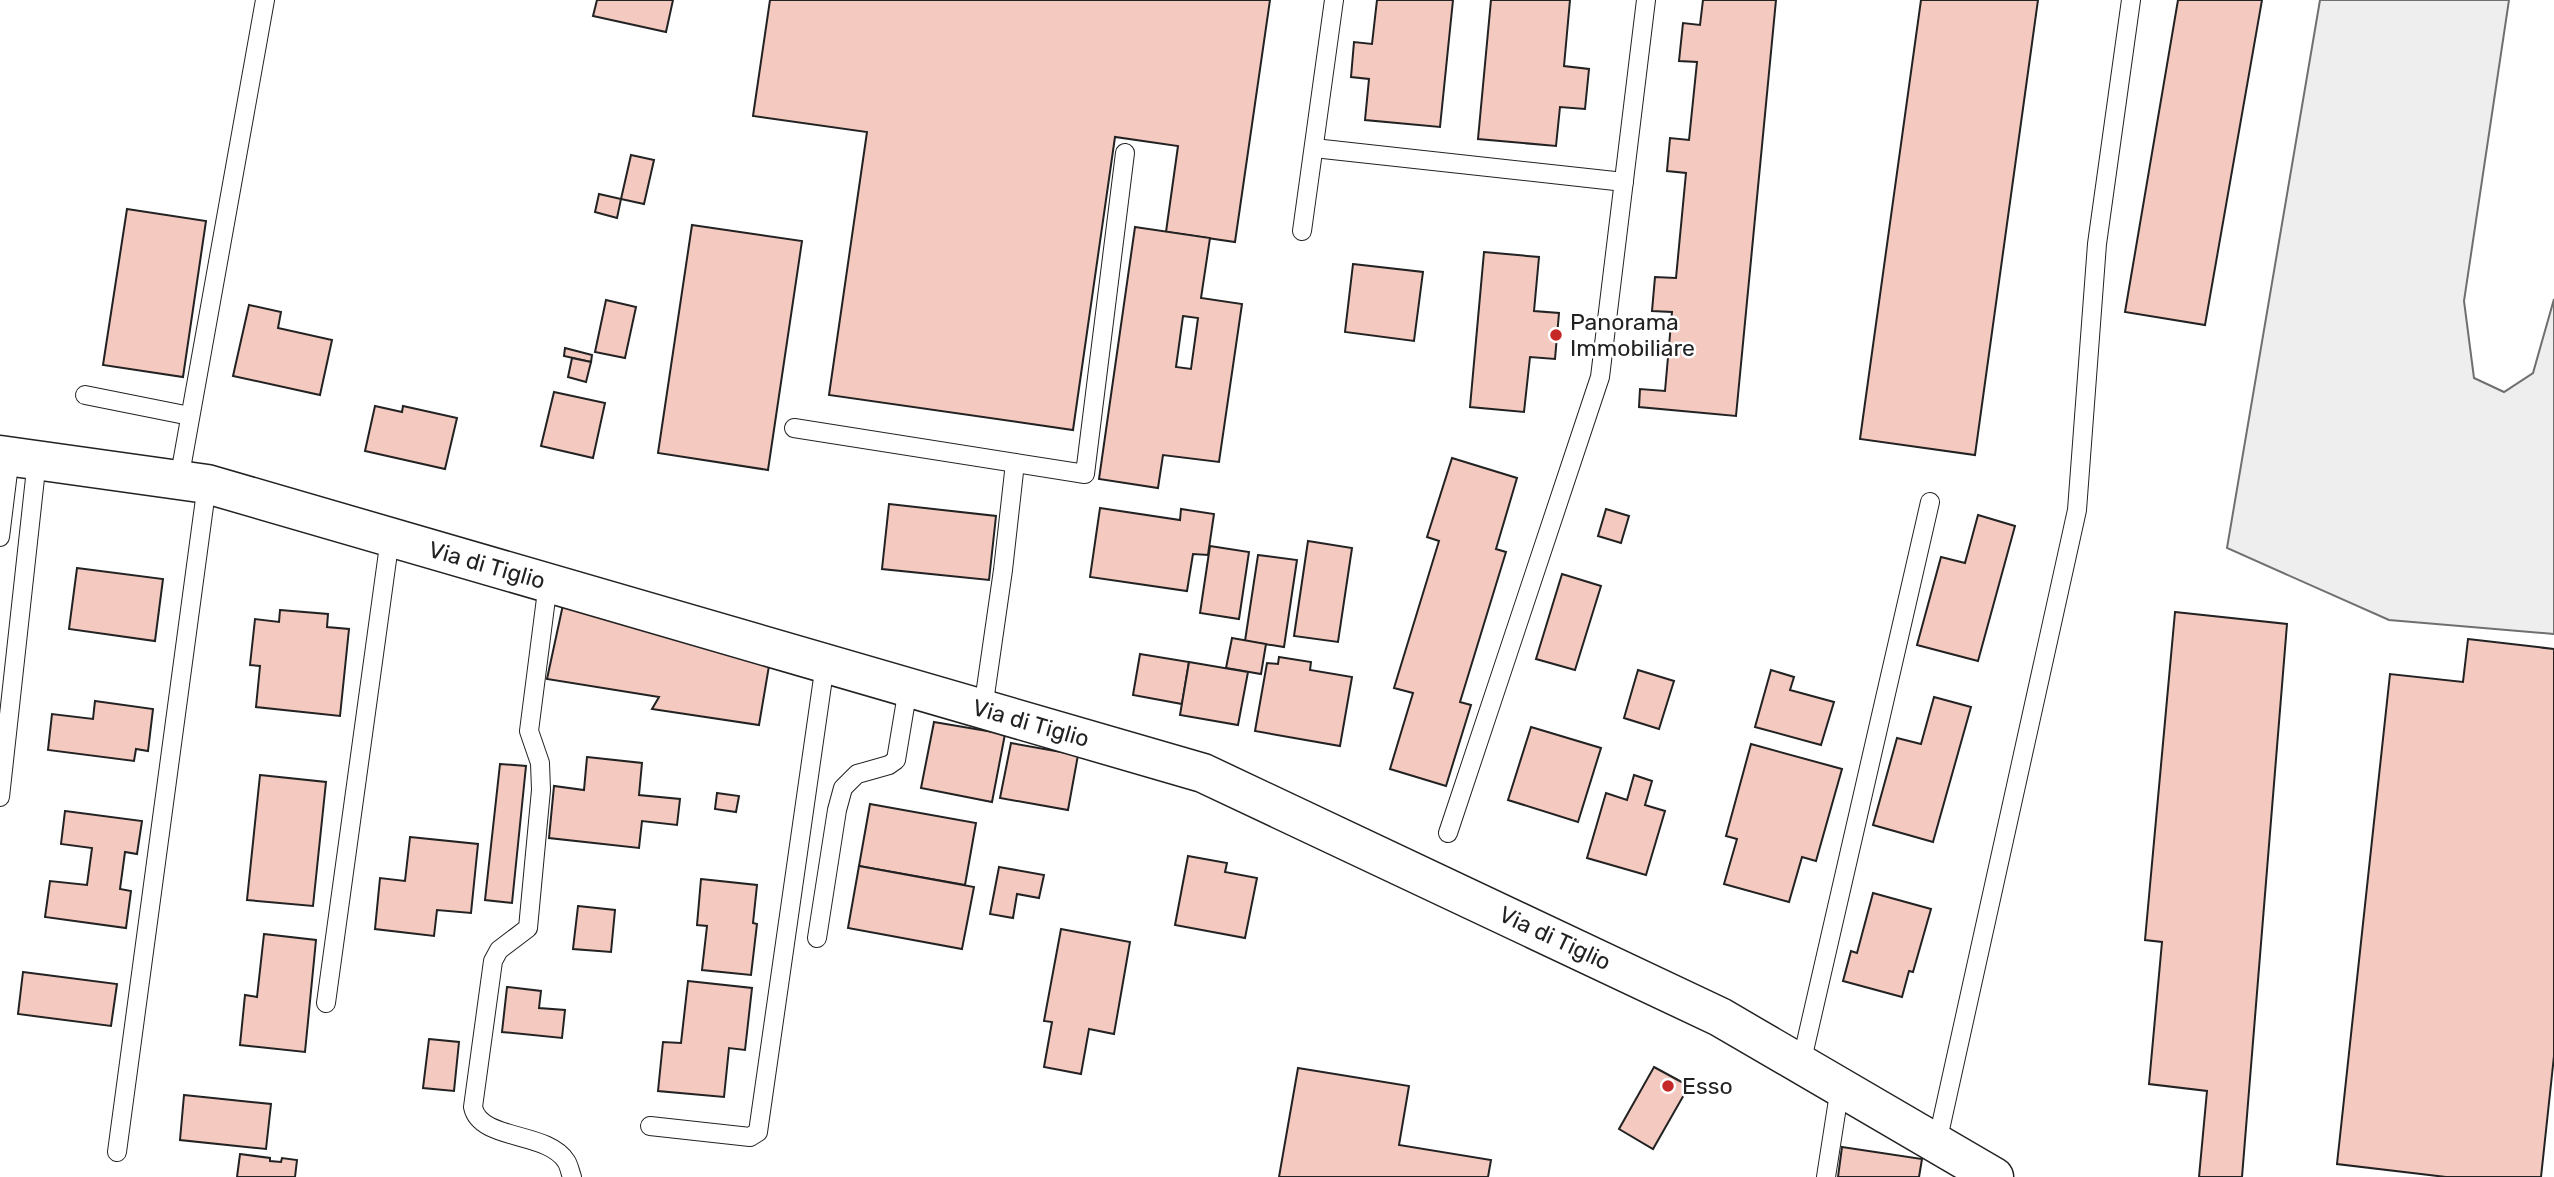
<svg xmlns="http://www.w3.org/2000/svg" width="2554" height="1177" viewBox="0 0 2554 1177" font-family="Rubik,sans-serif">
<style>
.green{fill:#eee;stroke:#6f6f6f;stroke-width:2}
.building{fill:#f3c9c0;stroke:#222;stroke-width:2;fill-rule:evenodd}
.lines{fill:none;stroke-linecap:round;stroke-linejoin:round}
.lane-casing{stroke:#222;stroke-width:20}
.primary-casing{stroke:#222;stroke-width:41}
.lane{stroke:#fff;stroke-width:18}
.primary{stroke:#fff;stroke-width:38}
.poi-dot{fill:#c62828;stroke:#fff;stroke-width:2.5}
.labels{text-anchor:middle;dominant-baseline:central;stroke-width:5;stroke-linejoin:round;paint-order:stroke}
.poi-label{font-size:23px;fill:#222;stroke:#fff;text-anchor:start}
.street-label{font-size:23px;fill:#222;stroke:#fff}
</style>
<rect width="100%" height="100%" fill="#fff"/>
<path class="green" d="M2320,0H2509L2464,301L2474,378L2504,392L2533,373L2554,299V634L2389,620L2227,548Z"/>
<g class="building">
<path d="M597,0H673L666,32L593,16Z"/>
<path d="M770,0H1270L1235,242L1166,232L1178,146L1115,137L1073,430L829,395L867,132L753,116Z"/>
<path d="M1377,0H1453L1440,127L1365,120L1369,79L1351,77L1354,42L1372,44Z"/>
<path d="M1491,0H1570L1564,66L1589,69L1585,109L1560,107L1556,146L1478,139Z"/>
<path d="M1703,0H1776L1736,416L1639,407L1640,389L1665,391L1672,312L1652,311L1655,277L1676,278L1686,173L1667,171L1670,138L1689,140L1697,62L1679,61L1683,23L1700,25Z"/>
<path d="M1921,0H2038L1975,455L1860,439Z"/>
<path d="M2178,0H2262L2205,325L2125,312Z"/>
<path d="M631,155L654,160L644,204L621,199Z"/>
<path d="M599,194L621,199L617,218L595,212Z"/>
<path d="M127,209L206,221L183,377L103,365Z"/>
<path d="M692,225L802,241L768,470L658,453Z"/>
<path d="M1135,227L1210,238L1201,298L1242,304L1219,462L1163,455L1158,488L1099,479ZM1183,316L1198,318L1191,369L1176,367Z"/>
<path d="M1484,252L1539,257L1534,311L1559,313L1555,359L1530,357L1524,412L1470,407Z"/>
<path d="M1353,264L1423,272L1414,341L1345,332Z"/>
<path d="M606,300L636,307L625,358L595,352Z"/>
<path d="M249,305L281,312L278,328L332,340L320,395L233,376Z"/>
<path d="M565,348L592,355L591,362L564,356Z"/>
<path d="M572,358L591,362L586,382L568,377Z"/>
<path d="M554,392L605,403L593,458L541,446Z"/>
<path d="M375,406L402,412L403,406L457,418L445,469L365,451Z"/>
<path d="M1452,458L1517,478L1496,549L1506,552L1460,702L1471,705L1446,786L1390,769L1413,693L1394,688L1439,541L1427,537Z"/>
<path d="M889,504L996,516L989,580L882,569Z"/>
<path d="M1100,508L1180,520L1181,509L1214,514L1208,555L1193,554L1187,591L1090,577Z"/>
<path d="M1606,509L1629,516L1621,543L1598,536Z"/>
<path d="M1978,515L2015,526L1978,661L1917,645L1941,557L1965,563Z"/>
<path d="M1308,541L1352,548L1338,642L1294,636Z"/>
<path d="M1210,546L1249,552L1239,619L1200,613Z"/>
<path d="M1258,555L1297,560L1284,647L1245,641Z"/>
<path d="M77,568L163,579L155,641L69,629Z"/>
<path d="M1562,574L1601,586L1575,670L1536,659Z"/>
<path d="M564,600L769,666L759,725L652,709L659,697L547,679Z"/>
<path d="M280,610L328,614L327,627L349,629L340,716L256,707L260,666L250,665L255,619L279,622Z"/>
<path d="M2175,612L2287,624L2242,1177H2199L2207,1091L2149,1084L2162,942L2145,940Z"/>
<path d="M1232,638L1266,644L1261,674L1226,668Z"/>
<path d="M2468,639L2554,649V1056L2541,1177H2446L2337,1164L2390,674L2463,682Z"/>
<path d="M1140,654L1189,662L1182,704L1133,695Z"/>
<path d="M1279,657L1311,662L1310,670L1352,677L1340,746L1255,731L1267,663L1278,664Z"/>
<path d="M1189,662L1248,672L1238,725L1180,715Z"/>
<path d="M1638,670L1674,681L1659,729L1624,718Z"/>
<path d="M1771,670L1794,677L1790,690L1834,702L1821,745L1755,727Z"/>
<path d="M1934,697L1971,707L1933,842L1873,825L1897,738L1921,744Z"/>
<path d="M95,701L153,709L148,751L136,749L134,761L48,750L52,714L93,719Z"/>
<path d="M934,722L1005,734L992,802L921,788Z"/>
<path d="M1531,727L1601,748L1578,822L1508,800Z"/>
<path d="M1011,743L1078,755L1068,810L1000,798Z"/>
<path d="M1751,744L1842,769L1816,861L1802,857L1789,902L1724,884L1737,839L1726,836Z"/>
<path d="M587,757L642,763L639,795L680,799L677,825L642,821L639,848L549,838L554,786L584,790Z"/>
<path d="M500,764L526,766L512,903L485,900Z"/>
<path d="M260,775L326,782L313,906L247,900Z"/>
<path d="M1634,775L1652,781L1645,805L1665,811L1646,875L1587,858L1606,793L1627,800Z"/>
<path d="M717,793L739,796L736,812L715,809Z"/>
<path d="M870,804L976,823L965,885L859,866Z"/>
<path d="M65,811L142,821L137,854L125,852L120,889L131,891L126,928L45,917L50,881L87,885L92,848L61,844Z"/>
<path d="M410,837L478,844L471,913L437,910L434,936L375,929L380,878L405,881Z"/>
<path d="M1188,856L1227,863L1225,872L1257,878L1245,938L1175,925Z"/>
<path d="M859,866L974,887L962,949L848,928Z"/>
<path d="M999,867L1044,875L1039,898L1017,894L1013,918L990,914Z"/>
<path d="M701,879L757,885L753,923L757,924L751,975L702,970L707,926L697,925Z"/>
<path d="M1873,893L1931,909L1913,972L1909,971L1902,997L1843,981L1851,951L1857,953Z"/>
<path d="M578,906L615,910L611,952L573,949Z"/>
<path d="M1061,929L1130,942L1114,1034L1089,1029L1081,1074L1044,1067L1052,1022L1044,1021Z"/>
<path d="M264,934L316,940L305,1052L240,1045L245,995L257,997Z"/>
<path d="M23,972L117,984L111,1026L18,1014Z"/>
<path d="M688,981L752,988L745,1050L729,1048L724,1097L658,1091L663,1042L681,1043Z"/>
<path d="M507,987L541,991L539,1008L565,1010L562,1038L502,1032Z"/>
<path d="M429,1039L459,1042L454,1091L423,1088Z"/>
<path d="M1654,1067L1689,1086L1653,1149L1619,1129Z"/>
<path d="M1298,1068L1409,1086L1399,1145L1491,1160L1488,1177H1279Z"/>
<path d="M184,1095L271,1104L266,1149L180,1140Z"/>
<path d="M1842,1147L1922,1159L1919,1177H1838Z"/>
<path d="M240,1154L270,1158V1161L281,1162L282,1158L297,1160L295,1177H237Z"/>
</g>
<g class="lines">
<defs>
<g id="lane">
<path d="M1314,148L1624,182"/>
<path d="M1302,231L1334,0"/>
<path d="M85,395L190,416"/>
<path d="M794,428L1085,474L1125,153"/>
<path d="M179,480L265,0"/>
<path d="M0,537L10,456"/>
<path d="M548,583L529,731L540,763L541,790L528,928L499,950L493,961L473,1107C480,1141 547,1131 566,1161C569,1165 570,1172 572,1177"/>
<path d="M983,709L1003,570L1015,463"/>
<path d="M0,797L37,460"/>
<path d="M1448,833L1600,377L1646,0"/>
<path d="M817,938L837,810L843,788L857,774L889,765L896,760L908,688"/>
<path d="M326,1003L390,538"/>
<path d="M1801,1064L1930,502"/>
<path d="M650,1126L750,1137L758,1132L825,664"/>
<path d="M1937,1143L2077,510L2097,244L2131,0"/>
<path d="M117,1152L207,484"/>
<path d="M1826,1177L1840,1087"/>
</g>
<path id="primary" d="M0,455L207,484L1203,773L1720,1017L1994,1177"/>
</defs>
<use href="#lane" class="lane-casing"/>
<use href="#primary" class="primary-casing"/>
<use href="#lane" class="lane"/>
<use href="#primary" class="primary"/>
</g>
<g class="poi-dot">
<circle cx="1556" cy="335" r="7"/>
<circle cx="1668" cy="1086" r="7"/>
</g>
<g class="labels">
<g class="poi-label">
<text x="1570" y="322">Panorama<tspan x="1570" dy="26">Immobiliare</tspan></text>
<text x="1682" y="1086">Esso</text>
</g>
<g class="street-label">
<text transform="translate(487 565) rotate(16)">Via di Tiglio</text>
<text transform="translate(1031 723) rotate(16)">Via di Tiglio</text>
<text transform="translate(1555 938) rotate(25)">Via di Tiglio</text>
</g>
</g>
</svg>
